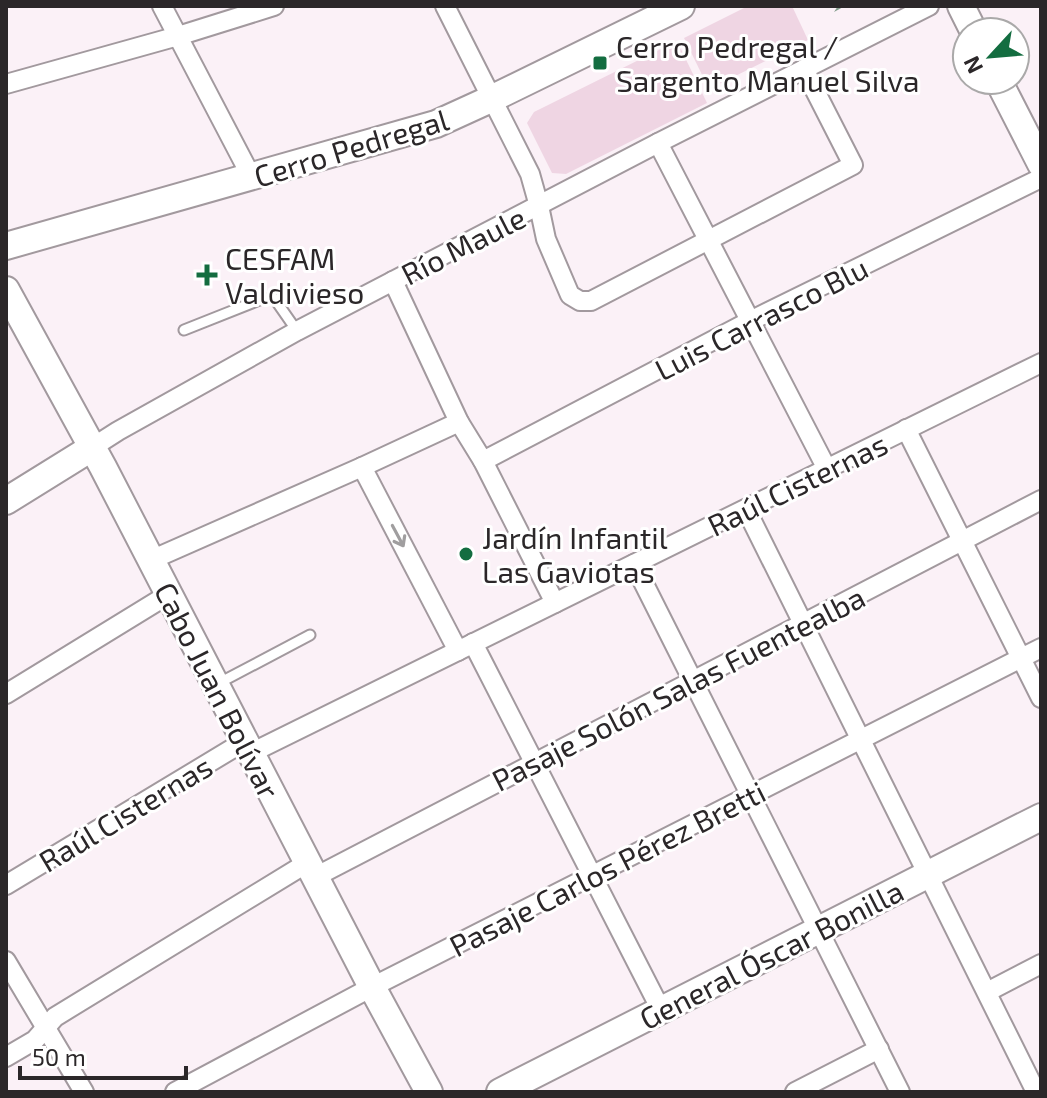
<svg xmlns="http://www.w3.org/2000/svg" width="1047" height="1098" viewBox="0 0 1047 1098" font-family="'Exo 2',sans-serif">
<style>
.green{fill:#efd5e3}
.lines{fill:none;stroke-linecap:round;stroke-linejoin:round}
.lane-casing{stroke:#a2999e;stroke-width:13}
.street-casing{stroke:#a2999e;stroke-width:22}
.secondary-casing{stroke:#a2999e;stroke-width:30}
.lane{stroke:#fff;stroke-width:9}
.street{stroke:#fff;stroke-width:18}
.secondary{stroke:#fff;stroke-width:26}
.shaded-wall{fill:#829c8b}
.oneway{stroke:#a09e9f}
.poi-dot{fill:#136d40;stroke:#fff;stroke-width:3}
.labels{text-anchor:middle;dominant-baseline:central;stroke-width:6;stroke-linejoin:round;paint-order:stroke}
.poi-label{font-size:30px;fill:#2b2729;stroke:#fff;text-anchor:start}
.street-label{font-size:30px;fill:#2b2729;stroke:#fff}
</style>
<rect width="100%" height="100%" fill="#fbf1f7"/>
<g class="green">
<path d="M748,6H792L808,40L709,89L684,38Z"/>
<path d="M677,41L707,103L566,174L552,173L527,123L534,112Z"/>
</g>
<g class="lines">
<defs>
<g id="lane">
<path d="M184,330L262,299L274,298L297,331"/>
<path d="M219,683L310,635"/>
</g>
<g id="street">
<path d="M162,6L252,178"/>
<path d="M445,6L530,174L539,206L546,239L570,295L580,301H591L853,165L804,69"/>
<path d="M6,84L178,36L274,6"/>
<path d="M658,143L827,469"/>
<path d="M393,281L459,422L483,461L555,603"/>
<path d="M906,429L1041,698"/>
<path d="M93,447L118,431L297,331L658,143L929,6"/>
<path d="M483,461L750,321L1041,178"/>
<path d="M362,467L458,651"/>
<path d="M746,509L1036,1092"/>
<path d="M151,560L362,467L459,422"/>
<path d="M634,564L900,1092"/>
<path d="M473,643L661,1010"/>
<path d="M6,694L169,594"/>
<path d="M251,753L1041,363"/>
<path d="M315,877L1041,500"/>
<path d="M6,885L245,741"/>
<path d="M6,961L84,1092"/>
<path d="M987,992L1041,964"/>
<path d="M6,1057L35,1040L55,1017L307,863"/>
<path d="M175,1092L372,987L1041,648"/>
<path d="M795,1092L879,1049"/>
</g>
<g id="secondary">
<path d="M961,6L974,32"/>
<path d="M998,80L1041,164"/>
<path d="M6,246L436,124L493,98L681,6"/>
<path d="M6,290L103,467L372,987L429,1092"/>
<path d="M6,501L93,447"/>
<path d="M500,1092L1041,817"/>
</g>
</defs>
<use href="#lane" class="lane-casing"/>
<use href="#street" class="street-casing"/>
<use href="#secondary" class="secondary-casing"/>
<use href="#lane" class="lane"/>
<use href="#street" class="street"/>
<use href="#secondary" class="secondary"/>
</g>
<path class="shaded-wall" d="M838,6H845L834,12Z"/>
<defs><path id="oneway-shaft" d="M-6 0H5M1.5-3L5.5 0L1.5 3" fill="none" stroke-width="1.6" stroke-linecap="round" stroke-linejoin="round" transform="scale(2)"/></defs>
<use class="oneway" href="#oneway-shaft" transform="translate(398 536) rotate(62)"/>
<g class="poi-dot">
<rect x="592" y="55" width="16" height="16" rx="4"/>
<path d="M203 263h8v8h8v8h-8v8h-8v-8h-8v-8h8z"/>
<circle cx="466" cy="554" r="8"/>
</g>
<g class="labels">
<g class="poi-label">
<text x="616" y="46">Cerro Pedregal /<tspan x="616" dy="34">Sargento Manuel Silva</tspan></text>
<text x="225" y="258">CESFAM<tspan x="225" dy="34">Valdivieso</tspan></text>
<text x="482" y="537">Jardín Infantil<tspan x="482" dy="34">Las Gaviotas</tspan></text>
</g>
<g class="street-label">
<text transform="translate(351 147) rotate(-17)">Cerro Pedregal</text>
<text transform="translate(463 245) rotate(-27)">Río Maule</text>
<text transform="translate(761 318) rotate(-27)">Luis Carrasco Blu</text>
<text transform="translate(797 484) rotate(-26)">Raúl Cisternas</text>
<text transform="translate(678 688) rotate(-27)">Pasaje Solón Salas Fuentealba</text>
<text transform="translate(218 690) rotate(63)">Cabo Juan Bolívar</text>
<text transform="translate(125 813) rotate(-31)">Raúl Cisternas</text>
<text transform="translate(607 868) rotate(-27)">Pasaje Carlos Pérez Bretti</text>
<text transform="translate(771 954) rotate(-27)">General Óscar Bonilla</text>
</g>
</g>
<rect width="1047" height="1098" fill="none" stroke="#2b2729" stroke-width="16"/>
<g transform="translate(991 56) rotate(244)"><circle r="38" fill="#ffffff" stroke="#aaa9a9" stroke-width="2"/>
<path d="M0-6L14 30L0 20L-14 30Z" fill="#136d40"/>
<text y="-12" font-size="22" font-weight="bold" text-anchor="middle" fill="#2b2729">N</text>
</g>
<path d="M20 1066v12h166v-12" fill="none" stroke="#2b2729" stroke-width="4"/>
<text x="32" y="1066" font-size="24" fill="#2b2729" stroke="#ffffff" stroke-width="6" paint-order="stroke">50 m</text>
</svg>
